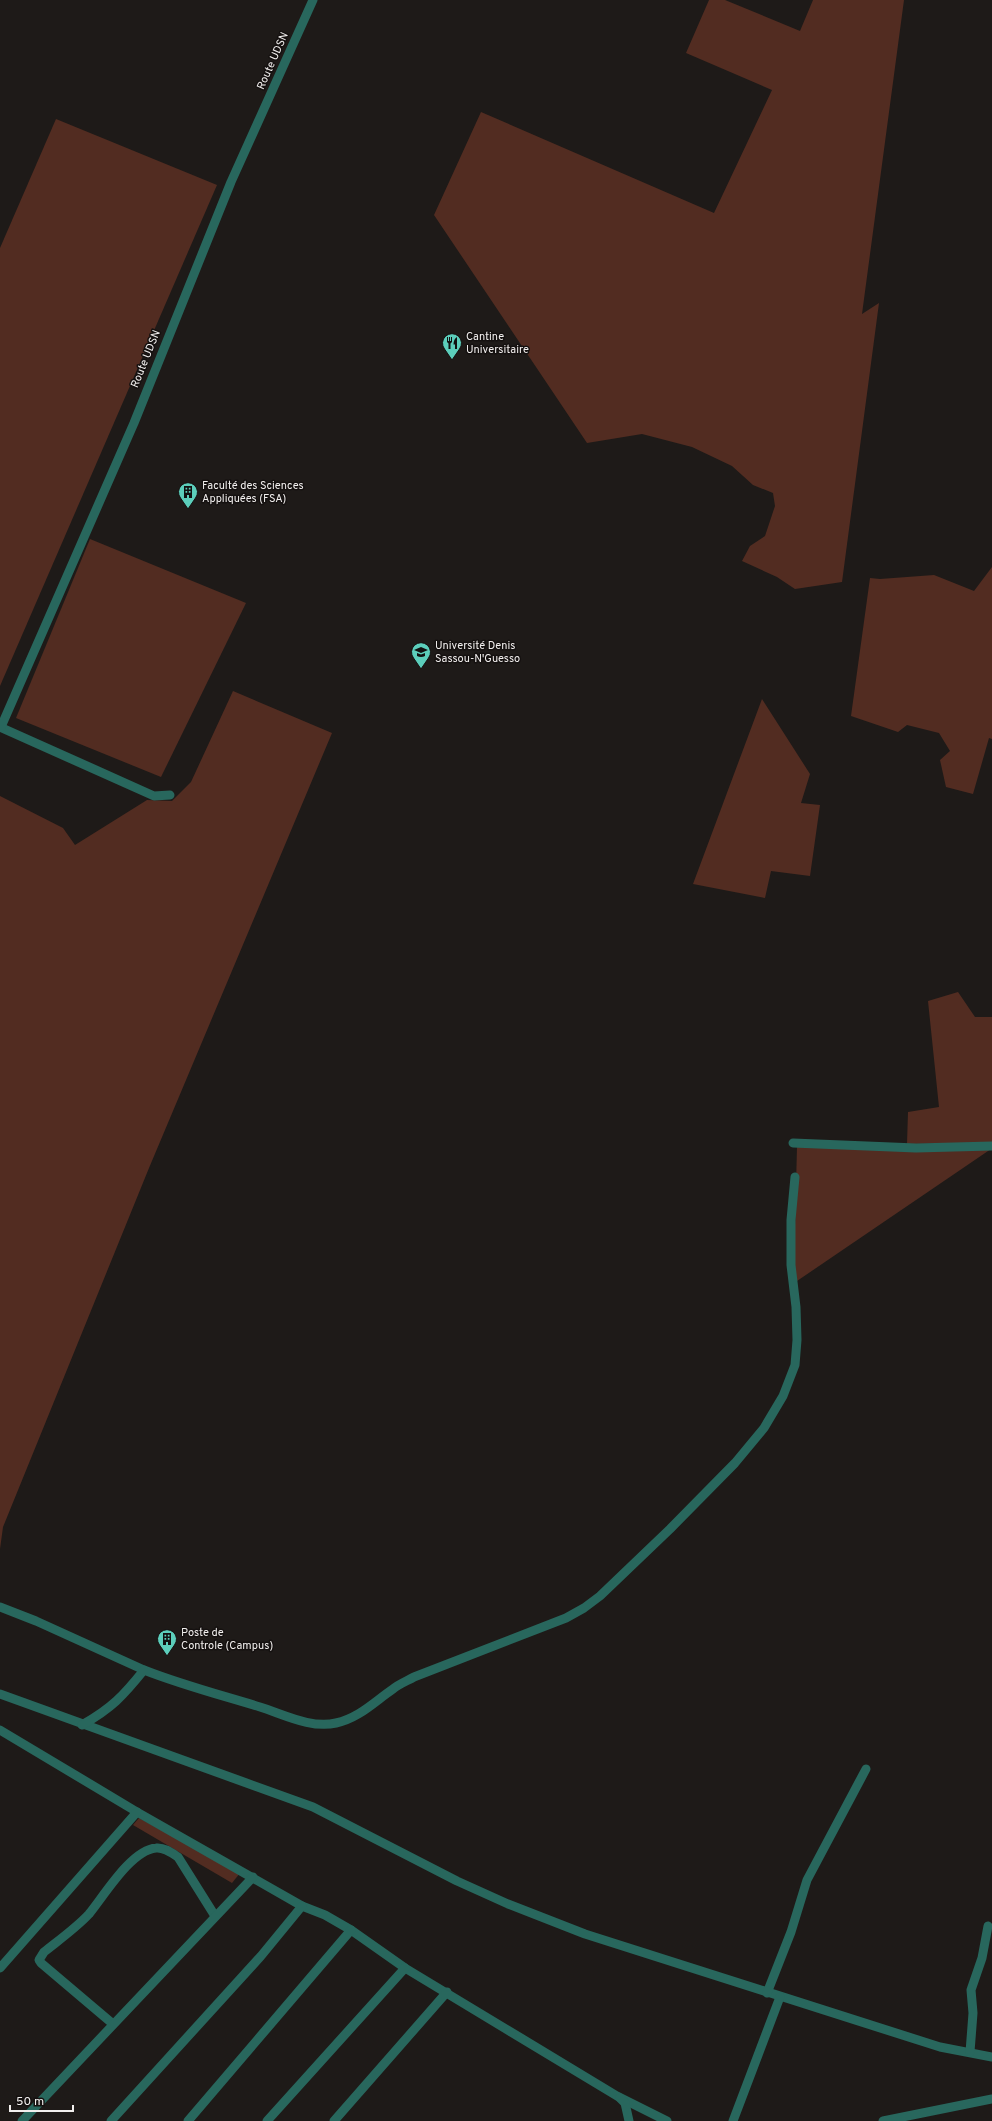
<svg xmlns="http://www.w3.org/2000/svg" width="992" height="2121" viewBox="0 0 992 2121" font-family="Overpass,sans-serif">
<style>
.green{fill:#522c21}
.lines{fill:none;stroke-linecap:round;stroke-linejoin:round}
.street{stroke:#28675d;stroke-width:9}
.labels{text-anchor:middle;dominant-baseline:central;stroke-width:3;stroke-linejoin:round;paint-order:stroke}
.street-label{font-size:11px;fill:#f2efee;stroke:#151110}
.poi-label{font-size:11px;fill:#f2efee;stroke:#151110;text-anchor:start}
</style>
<rect width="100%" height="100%" fill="#1e1a18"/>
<g class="green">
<path d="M709,0H725L800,31L813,0H904L862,314L879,303L842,582L795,589L777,577L742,561L750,546L765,536L775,506L773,493L753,485L732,466L692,447L642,434L587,443L434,215L481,112L714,213L772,90L686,53Z"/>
<path d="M56,119L217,185L0,686V248Z"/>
<path d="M90,539L246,603L161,777L16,718Z"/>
<path d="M992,567V739L989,738L973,794L946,787L940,760L950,751L939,733L907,725L898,732L851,716L870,578L880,579L934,575L974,591Z"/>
<path d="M233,691L332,733L149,1168L3,1527L0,1549V796L63,828L75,845L147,800L172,801L191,782Z"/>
<path d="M762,699L810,774L801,803L820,805L810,876L771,871L765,898L693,884Z"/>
<path d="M958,992L975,1017H992V1143L907,1144L908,1112L939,1107L928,1001Z"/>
<path d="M797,1147L991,1149L797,1281L794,1264Z"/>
<path d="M139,1818L240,1873L232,1883L133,1825Z"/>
</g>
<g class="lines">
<g class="street">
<path d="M0,727L154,796L170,795"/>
<path d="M1,727L134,423L231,182L313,0"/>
<path d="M793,1143L916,1148L992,1146"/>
<path d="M0,1607L36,1621L144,1670"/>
<path d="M0,1694L313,1807L457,1881L508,1904L585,1934L940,2047L992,2057"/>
<path d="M82,1725C112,1708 123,1696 144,1670C182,1685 221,1695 260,1707C283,1714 311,1729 336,1723C359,1718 374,1702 393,1689C399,1684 407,1681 414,1677L566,1618L584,1608L600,1596L670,1529L735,1463L764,1428L783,1396L795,1365L797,1340L796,1307L791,1265V1220L795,1177"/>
<path d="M0,1730L137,1812L302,1906L325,1915L351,1930L405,1968L617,2096L667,2121"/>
<path d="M0,1968L137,1812"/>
<path d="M767,1993L791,1932L807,1880L866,1769"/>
<path d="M113,2024L41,1963L39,1960L44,1952C59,1940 76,1928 89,1914C104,1896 131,1850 156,1848C164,1847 172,1853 178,1857L215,1916"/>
<path d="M970,2052L973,2013L971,1990L982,1958L988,1926"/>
<path d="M620,2098L625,2103L629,2121"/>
<path d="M22,2121L253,1877"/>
<path d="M111,2121L261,1956L302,1906"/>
<path d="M188,2121L351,1930"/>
<path d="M267,2121L405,1968"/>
<path d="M334,2121L447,1992"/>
<path d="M733,2121L780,1997"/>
<path d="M883,2121L992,2099"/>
</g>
</g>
<defs>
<symbol id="restaurant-pin" viewBox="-11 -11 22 30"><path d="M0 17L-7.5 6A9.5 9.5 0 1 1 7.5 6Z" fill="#5ccebb" stroke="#151110"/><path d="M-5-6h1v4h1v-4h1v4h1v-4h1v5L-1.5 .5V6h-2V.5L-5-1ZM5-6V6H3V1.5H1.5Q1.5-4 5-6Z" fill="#111"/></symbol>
<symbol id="building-pin" viewBox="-11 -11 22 30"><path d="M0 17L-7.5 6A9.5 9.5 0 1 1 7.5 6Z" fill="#5ccebb" stroke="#151110"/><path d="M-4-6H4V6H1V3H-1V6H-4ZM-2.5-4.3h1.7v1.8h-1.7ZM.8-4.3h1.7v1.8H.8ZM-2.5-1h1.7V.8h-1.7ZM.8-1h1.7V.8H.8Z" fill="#111"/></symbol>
<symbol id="university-pin" viewBox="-11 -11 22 30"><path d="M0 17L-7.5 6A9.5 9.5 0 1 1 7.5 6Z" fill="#5ccebb" stroke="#151110"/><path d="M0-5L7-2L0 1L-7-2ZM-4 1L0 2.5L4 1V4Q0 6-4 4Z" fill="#111"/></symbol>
</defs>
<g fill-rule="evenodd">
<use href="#restaurant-pin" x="441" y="332" width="22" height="30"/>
<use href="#building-pin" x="177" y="481" width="22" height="30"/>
<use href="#university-pin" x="410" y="641" width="22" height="30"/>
<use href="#building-pin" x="156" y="1628" width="22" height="30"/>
</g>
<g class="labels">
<g class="street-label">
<text transform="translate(273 61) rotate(-66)">Route UDSN</text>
<text transform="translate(146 359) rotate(-68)">Route UDSN</text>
</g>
<g class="poi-label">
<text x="466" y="337">Cantine<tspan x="466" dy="13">Universitaire</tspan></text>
<text x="202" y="486">Faculté des Sciences<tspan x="202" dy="13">Appliquées (FSA)</tspan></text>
<text x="435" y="646">Université Denis<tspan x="435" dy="13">Sassou-N'Guesso</tspan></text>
<text x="181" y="1633">Poste de<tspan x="181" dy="13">Controle (Campus)</tspan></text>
</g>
</g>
<path d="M10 2105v6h63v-6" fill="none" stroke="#f2efee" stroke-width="2"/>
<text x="16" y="2105" font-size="12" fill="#f2efee" stroke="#151110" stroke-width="3" paint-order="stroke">50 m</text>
</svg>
